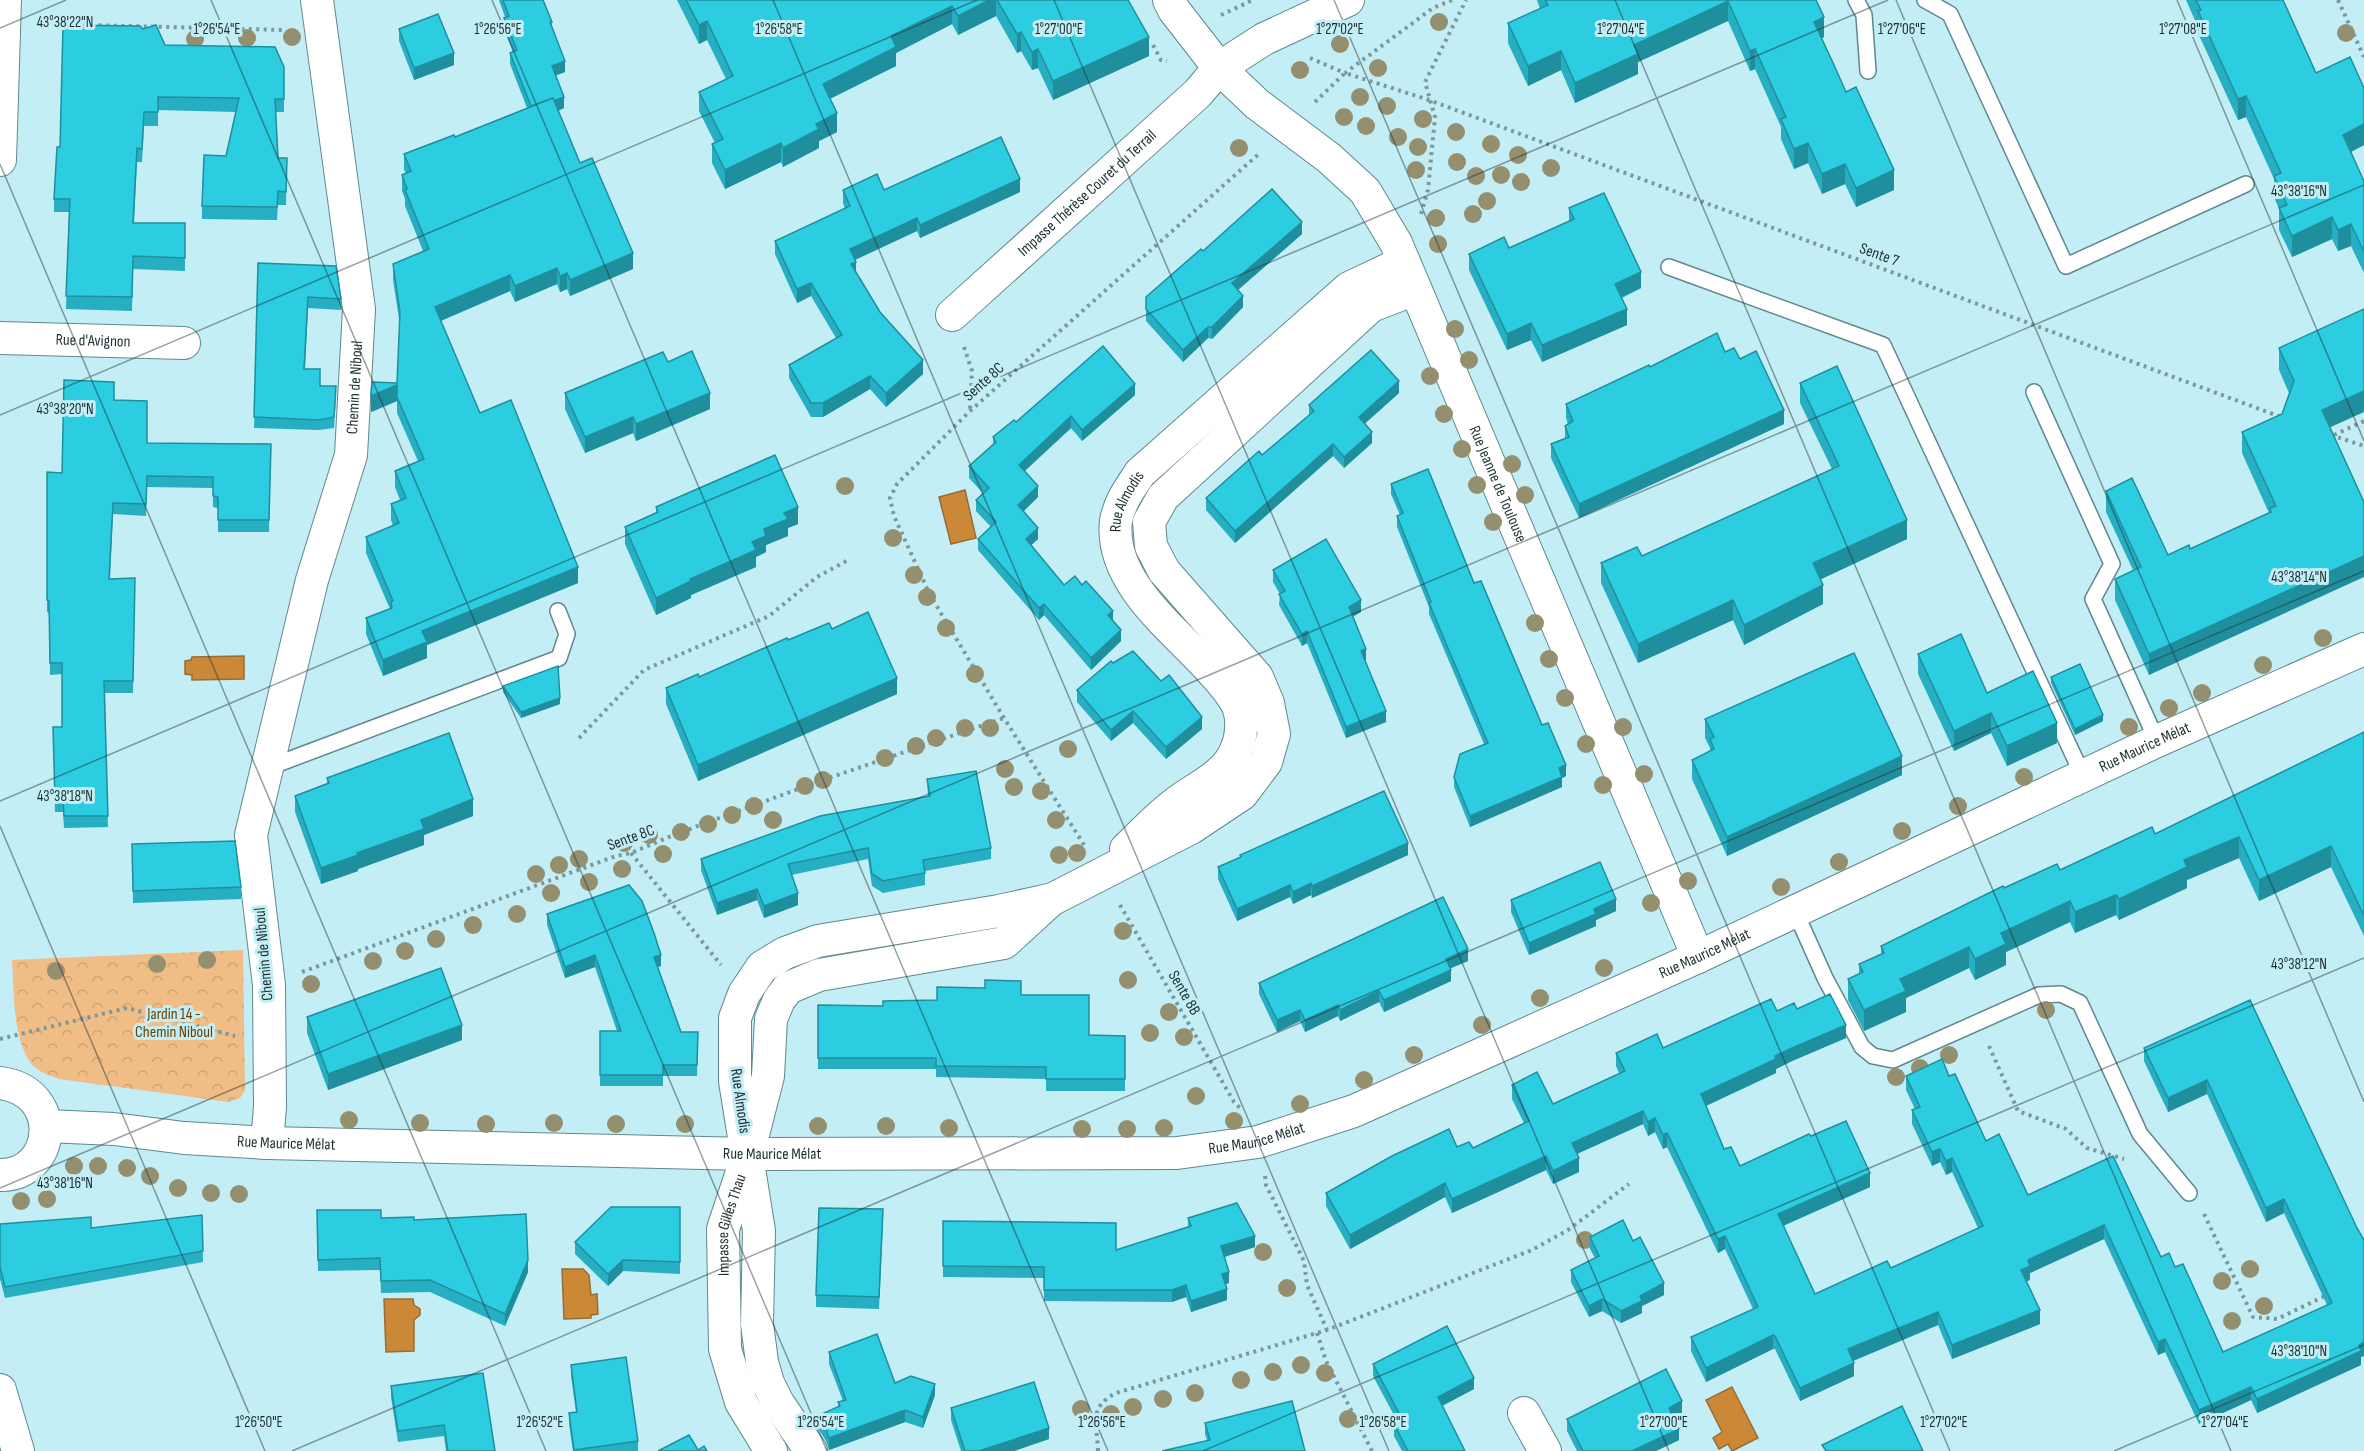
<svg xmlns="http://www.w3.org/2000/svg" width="2364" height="1451" viewBox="0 0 2364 1451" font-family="'Sofia Sans Condensed',sans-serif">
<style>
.park{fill:url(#park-crowns)}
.water{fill:#cb8836;stroke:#976d35;stroke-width:1.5}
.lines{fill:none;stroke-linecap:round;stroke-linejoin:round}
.service-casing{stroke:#60888e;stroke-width:18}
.minor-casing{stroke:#60888e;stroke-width:34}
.path{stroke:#79999e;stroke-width:4;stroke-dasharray:3 4.5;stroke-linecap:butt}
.service{stroke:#fff;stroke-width:15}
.minor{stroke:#fff;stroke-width:32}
.tree{fill:#948f6e}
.wall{fill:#26afc2}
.shaded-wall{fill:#1f8f9e}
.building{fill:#2ccce1;stroke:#1f8f9e;stroke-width:1.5}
.ticks{fill:none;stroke:#1e2f32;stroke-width:1.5;stroke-opacity:0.45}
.labels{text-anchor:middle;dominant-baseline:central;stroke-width:6;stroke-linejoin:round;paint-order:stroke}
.street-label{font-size:16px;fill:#1e2f32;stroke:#c3eef5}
.park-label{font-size:16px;fill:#6e4100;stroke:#c3eef5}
.ticks-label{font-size:15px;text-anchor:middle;fill:#1e2f32;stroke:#c3eef5;stroke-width:6;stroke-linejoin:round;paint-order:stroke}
</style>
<defs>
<pattern id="park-crowns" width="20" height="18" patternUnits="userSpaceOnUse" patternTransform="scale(1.5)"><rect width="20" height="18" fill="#f1bd86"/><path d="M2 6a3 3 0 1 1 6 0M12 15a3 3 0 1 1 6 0" fill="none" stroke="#cea374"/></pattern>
</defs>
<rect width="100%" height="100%" fill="#c3eef5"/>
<path class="park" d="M243,950L245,1090L240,1098L229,1102L59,1079C52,1076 44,1074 37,1069C12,1050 14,989 12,960Z"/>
<g class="water">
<path d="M965,490L976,538L951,544L939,497Z"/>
<path d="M244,656V679L192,680V675L185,674V661L191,660L192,657Z"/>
<path d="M562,1269H583L589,1275L591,1295L597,1294L598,1314L591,1315V1318L564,1319Z"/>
<path d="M384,1299H413L414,1305L420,1309V1315L414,1320V1351L386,1352Z"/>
<path d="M1732,1387L1758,1438L1732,1451L1728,1444L1719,1449L1713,1438L1722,1432L1706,1400Z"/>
</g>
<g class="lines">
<defs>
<g id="service">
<path d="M1856,0L1864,15L1868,71"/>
<path d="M1925,0L1950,14L2066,266L2246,184"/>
<path d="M1669,267L1883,345L2083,776"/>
<path d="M2034,392L2112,564L2093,599L2157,741"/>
<path d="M267,768L559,658L567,634L558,611"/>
<path d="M1795,911L1825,978L1862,1047L1873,1056L1893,1060L2039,995L2061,994L2080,1003L2140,1134L2189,1193"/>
</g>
<g id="minor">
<path id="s1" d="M1169,0L1174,10L1219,68L1257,104L1329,158L1365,191L1396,243L1698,957"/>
<path d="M0,160L5,0"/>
<path id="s2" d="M952,315L1198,93L1219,68L1264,39L1348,0"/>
<path id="s3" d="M0,338L184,343"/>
<path id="s4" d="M1126,849C1142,834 1158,816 1176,803C1196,787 1226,776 1236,750C1242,737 1243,719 1238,706C1231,691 1218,678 1207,666C1171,627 1109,580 1116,521C1119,503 1130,488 1140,473L1349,288L1404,262"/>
<path d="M0,1083C65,1091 56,1176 0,1175"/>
<path id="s5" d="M47,1126L114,1129L184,1138L267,1143L748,1154L1177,1153L1258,1142L1354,1111L1698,957L2157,741L2364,649"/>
<path id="s6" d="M267,1143L270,1107L269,985L251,835L312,580L351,455L359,309L317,0"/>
<path d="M0,1390L18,1451"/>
<path d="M1524,1413L1545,1451"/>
<path id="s7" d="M771,1451L741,1402L725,1349L723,1229L748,1154L768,1076L771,1019L779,1000L788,988L819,975L1004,943L1051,900L1191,828L1242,794L1266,762L1274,734L1268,703L1257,677L1164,571L1151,546L1149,522L1163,497L1371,306L1415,289"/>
<path d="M811,1451L778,1403L768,1383L762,1362L757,1324L759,1231L735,1081V1018L744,994L762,967L785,953L818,941L999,911L1049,900"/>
</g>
</defs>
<use href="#service" class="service-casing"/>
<use href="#minor" class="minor-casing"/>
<g class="path">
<path d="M2338,0L2364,57"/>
<path d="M1221,15L1253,0"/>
<path d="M39,22L49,24L286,30"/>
<path d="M1153,45L1161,60L1167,61"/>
<path d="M1310,58L1345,73L1433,8L1452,0"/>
<path d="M1315,102L1345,73L1429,100L2281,417"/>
<path d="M1421,214L1428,190L1435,117L1425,82L1466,0"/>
<path d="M964,347L972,371L970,410"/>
<path d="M2331,435L2364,446"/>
<path d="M2334,435L2364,421"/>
<path d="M579,738L644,670L769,616L817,577L850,559"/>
<path d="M1084,845L1004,718L930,595L894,516L890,498L897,484L970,411L1261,152"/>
<path d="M631,853L721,965"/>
<path d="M1120,905L1234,1102L1240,1108"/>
<path d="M302,972L616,856L631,853L676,834L820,781L1004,718"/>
<path d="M0,1039L127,1008L235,1036"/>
<path d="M1989,1046L2018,1111L2066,1129L2087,1148L2124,1159"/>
<path d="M1265,1176L1266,1185L1304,1261L1307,1285L1327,1330"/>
<path d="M2204,1214L2253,1317L2277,1319L2325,1296"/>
<path d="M1317,1333L1326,1361L1372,1451"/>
<path d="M1098,1451C1097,1422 1088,1408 1116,1393L1327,1330L1532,1250L1568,1230L1629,1184"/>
</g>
<use href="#service" class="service"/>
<use href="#minor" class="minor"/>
</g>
<g class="tree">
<circle cx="1439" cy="22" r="9"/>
<circle cx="2346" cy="33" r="9"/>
<circle cx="292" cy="37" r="9"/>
<circle cx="247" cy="38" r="9"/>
<circle cx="195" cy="39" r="9"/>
<circle cx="1340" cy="44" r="9"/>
<circle cx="1378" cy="68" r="9"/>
<circle cx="1300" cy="70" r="9"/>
<circle cx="1360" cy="97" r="9"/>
<circle cx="1387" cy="106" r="9"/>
<circle cx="1344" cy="117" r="9"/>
<circle cx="1423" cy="119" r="9"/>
<circle cx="1366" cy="126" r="9"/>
<circle cx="1456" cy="132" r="9"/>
<circle cx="1398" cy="137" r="9"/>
<circle cx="1491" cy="144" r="9"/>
<circle cx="1418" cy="147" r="9"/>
<circle cx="1239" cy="148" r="9"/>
<circle cx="1518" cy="155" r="9"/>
<circle cx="1457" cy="162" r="9"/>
<circle cx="1551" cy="168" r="9"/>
<circle cx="1416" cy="170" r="9"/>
<circle cx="1501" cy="175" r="9"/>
<circle cx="1476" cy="176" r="9"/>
<circle cx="1521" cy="182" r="9"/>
<circle cx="1487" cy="201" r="9"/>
<circle cx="1473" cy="214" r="9"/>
<circle cx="1436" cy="218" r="9"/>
<circle cx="1438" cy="244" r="9"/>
<circle cx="1455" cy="329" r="9"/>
<circle cx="1469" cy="360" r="9"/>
<circle cx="1430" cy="376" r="9"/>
<circle cx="1444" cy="414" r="9"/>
<circle cx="1462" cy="449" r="9"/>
<circle cx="1512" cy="464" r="9"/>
<circle cx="1477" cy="485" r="9"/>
<circle cx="845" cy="486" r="9"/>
<circle cx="1525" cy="495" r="9"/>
<circle cx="1493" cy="522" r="9"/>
<circle cx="893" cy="538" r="9"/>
<circle cx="914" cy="575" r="9"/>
<circle cx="927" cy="597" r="9"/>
<circle cx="1535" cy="623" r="9"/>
<circle cx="946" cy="628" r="9"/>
<circle cx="2323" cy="638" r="9"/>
<circle cx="1549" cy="659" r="9"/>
<circle cx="2263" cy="665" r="9"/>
<circle cx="975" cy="674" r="9"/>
<circle cx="2202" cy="693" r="9"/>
<circle cx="1565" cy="698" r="9"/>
<circle cx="2169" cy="708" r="9"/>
<circle cx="1623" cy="727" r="9"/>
<circle cx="2129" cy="727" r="9"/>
<circle cx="965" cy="728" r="9"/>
<circle cx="990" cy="728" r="9"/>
<circle cx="936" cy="738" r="9"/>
<circle cx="1586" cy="744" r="9"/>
<circle cx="916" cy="746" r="9"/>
<circle cx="1068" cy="749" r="9"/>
<circle cx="885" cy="758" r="9"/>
<circle cx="1005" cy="769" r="9"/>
<circle cx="1644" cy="774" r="9"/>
<circle cx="2024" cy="777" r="9"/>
<circle cx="823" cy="780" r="9"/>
<circle cx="1603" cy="785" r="9"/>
<circle cx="805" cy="786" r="9"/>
<circle cx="1014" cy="787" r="9"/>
<circle cx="1041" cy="791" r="9"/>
<circle cx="754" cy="806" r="9"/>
<circle cx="1958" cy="806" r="9"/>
<circle cx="732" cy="815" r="9"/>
<circle cx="773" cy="820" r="9"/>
<circle cx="1056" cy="820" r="9"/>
<circle cx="708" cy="824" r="9"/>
<circle cx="1902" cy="831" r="9"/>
<circle cx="681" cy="832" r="9"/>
<circle cx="649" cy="835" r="9"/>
<circle cx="624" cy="843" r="9"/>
<circle cx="1077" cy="853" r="9"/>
<circle cx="663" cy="854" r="9"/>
<circle cx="1059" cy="855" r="9"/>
<circle cx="579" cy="859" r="9"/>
<circle cx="1839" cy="862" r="9"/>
<circle cx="559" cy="865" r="9"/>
<circle cx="622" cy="869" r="9"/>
<circle cx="536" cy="874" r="9"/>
<circle cx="1688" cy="881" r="9"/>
<circle cx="589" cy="882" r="9"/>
<circle cx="1781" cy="887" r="9"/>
<circle cx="551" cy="893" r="9"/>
<circle cx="1651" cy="903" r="9"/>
<circle cx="517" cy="914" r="9"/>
<circle cx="473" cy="925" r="9"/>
<circle cx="1123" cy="931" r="9"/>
<circle cx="436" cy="939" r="9"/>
<circle cx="405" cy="951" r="9"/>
<circle cx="207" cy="960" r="9"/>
<circle cx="373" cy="961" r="9"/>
<circle cx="157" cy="964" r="9"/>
<circle cx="1604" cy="968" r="9"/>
<circle cx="56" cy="971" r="9"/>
<circle cx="1128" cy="980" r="9"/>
<circle cx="311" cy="984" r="9"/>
<circle cx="1540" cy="998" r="9"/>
<circle cx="2046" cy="1010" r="9"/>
<circle cx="1169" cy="1012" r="9"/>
<circle cx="1482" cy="1025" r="9"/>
<circle cx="1150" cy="1033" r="9"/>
<circle cx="1184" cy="1037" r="9"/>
<circle cx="1414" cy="1055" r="9"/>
<circle cx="1949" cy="1055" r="9"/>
<circle cx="1920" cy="1068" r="9"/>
<circle cx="1896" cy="1077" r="9"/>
<circle cx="1364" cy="1080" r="9"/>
<circle cx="1196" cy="1096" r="9"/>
<circle cx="1300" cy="1104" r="9"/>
<circle cx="349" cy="1120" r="9"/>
<circle cx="1234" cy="1121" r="9"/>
<circle cx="420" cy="1123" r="9"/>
<circle cx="554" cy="1123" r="9"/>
<circle cx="486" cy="1124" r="9"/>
<circle cx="616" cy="1124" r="9"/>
<circle cx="685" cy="1124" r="9"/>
<circle cx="818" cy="1126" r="9"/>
<circle cx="886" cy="1126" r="9"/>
<circle cx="949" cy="1128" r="9"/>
<circle cx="1164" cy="1128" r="9"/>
<circle cx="1082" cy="1129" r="9"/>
<circle cx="1127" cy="1129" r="9"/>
<circle cx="74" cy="1166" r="9"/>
<circle cx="98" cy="1166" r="9"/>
<circle cx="127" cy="1168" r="9"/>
<circle cx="150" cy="1176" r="9"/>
<circle cx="178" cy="1188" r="9"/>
<circle cx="211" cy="1193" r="9"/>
<circle cx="239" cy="1194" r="9"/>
<circle cx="47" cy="1199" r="9"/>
<circle cx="21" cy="1201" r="9"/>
<circle cx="1585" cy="1240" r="9"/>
<circle cx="1263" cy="1252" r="9"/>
<circle cx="2250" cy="1269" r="9"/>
<circle cx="2222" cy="1281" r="9"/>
<circle cx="1287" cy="1288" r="9"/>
<circle cx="2264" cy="1306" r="9"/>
<circle cx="2232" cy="1321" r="9"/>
<circle cx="1301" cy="1365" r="9"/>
<circle cx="1273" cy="1372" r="9"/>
<circle cx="1325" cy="1373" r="9"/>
<circle cx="1241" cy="1380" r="9"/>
<circle cx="1195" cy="1393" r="9"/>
<circle cx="1163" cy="1399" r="9"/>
<circle cx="1133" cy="1407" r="9"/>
<circle cx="1081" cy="1409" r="9"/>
<circle cx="1111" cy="1414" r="9"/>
<circle cx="1348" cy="1419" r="9"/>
</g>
<g class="wall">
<path d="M499,0H543L552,22V28L565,72L556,75L564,108L558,111L580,163L633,269L570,296L567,289L560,292L557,284L515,302L510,291L441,321L480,413L578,583L427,645V658L383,676L366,634V618L390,609L366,553V537L393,526L391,520V504L400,500L395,487V471L418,461L397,413V401L371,412L397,383L400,325L393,280V264L423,251L405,206V199L402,191V175L406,173L404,170V154L455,137L527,108L510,64V53L513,52L504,29V18L505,17Z"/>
<path d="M677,0H1128L1149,56L1053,100L1038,68L1032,70L1021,51L1017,53L996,16L958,35L952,24L896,53V66L830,99L837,132L819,141V148L783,167L781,162L725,189L712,163V144L715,143L699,111V92L726,79L707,40L699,44Z"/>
<path d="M1537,0H1816L1824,37L1822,38L1846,92L1894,190L1856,207L1845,184L1822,194L1808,163L1794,169L1781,139V127L1755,69L1750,71L1728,21L1638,62V74L1575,103L1561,70L1528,86L1508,43V23L1540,9Z"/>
<path d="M2186,0H2283L2316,73L2364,88V145L2351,152L2364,181V273L2351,246L2338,251L2332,239L2292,257L2279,230V209L2274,197V179L2246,117L2238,120L2198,33V27Z"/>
<path d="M399,29L454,65L414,80L399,41Z"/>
<path d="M165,45L284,67V112H276L278,158H287L286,205H278L277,220L202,219V206L226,156L236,112L158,110V126H144L142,162H137L134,223H185V271L133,269L132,311L66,309L69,212H54V199L60,147Z"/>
<path d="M843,190L1020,192L920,238L917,231L855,260L856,272L880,312L923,374L886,407L870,389L823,417H811L789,378V365L836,338L811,296L797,303L775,254V241L845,209L843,203Z"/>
<path d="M1569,208L1641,288L1622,298L1627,325L1542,362L1531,340L1507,350L1469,270V254L1509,248L1569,222Z"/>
<path d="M1302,234L1238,290L1243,307L1212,339L1208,338L1183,362L1146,321V297L1203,251Z"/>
<path d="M258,263L341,299V310L308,308L305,369L320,386L336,397L334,428L319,430L254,428Z"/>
<path d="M2279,348L2330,428L2364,502L2149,675L2115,600V579L2133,570L2106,512V491L2168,555L2190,549L2269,513L2242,453V432L2282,414L2289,393L2279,370Z"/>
<path d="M1725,352L1740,359L1784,424L1579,518L1551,458V444L1565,439V426L1568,424L1566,418V404L1650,367Z"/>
<path d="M668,362L710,409L636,441L633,433L585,453L565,409V393Z"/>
<path d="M1800,383L1907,539L1820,579L1823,604L1744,645L1733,620L1638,663L1601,583V563L1642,556L1832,469L1800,403Z"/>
<path d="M1399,393L1365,423L1372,443L1344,468L1333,456L1235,543L1206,510V498L1262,455L1309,415V405Z"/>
<path d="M1135,395L1082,441L1071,428L1025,471L1038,497L1023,511L1038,539L1031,545L1064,585L1113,620L1121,641L1091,670L1044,615L1039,620L978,550V539L991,527L976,511V500L983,493L969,478V466L993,444V437L1016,422Z"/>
<path d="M114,400L147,443L271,444L269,532H218V508L213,507V488L147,487L146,516L113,514L110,579L135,578L133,693H105L108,827L64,828L63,812H55L53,727H62V674L50,675L49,613L47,612V472L62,473Z"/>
<path d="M1391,484L1474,583L1566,776L1562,778V787L1470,827L1454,787V777L1484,744L1429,614V607L1397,527V516L1400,515L1391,494Z"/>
<path d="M656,507L798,524L788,528V536L766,545V552L756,557V567L691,595V598L656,615L625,544V527L656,513Z"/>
<path d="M1273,570L1361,612L1352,616L1366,660L1365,661L1386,722L1346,738L1307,643L1302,646L1279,605L1280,594L1273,582Z"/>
<path d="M832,629L897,694L698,781L666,704V688L699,677L788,640Z"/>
<path d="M1918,654L1987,693L2057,743L2007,766L1991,733L1954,751L1918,674Z"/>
<path d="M1113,663L1202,729L1166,759L1133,723L1111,741L1077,702V690Z"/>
<path d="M2051,677L2103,721L2075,735L2051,683Z"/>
<path d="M503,686L560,704L521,718L503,692Z"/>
<path d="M1705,719L1902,775L1727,856L1692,779V760L1710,751V748L1705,738Z"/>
<path d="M2364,732V936L2331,867L2259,901L2239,858L2187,880V888L2119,920L2116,915L2075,933L2070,922L2006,952V965L1975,980L1969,968L1906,998V1012L1864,1031L1848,1000V979L1859,974V964L1881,954V946L2004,888L2060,870L2155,834Z"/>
<path d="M327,778L473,816L424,835V845L358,869V871L321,884L295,812V796L327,784Z"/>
<path d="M927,779L991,848V859L925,871V885L883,893L872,886L868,859L791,875L798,905L764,918L757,900L717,915L701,870V859L928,797Z"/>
<path d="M132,844L241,887V899L133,903Z"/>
<path d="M1240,855H1408L1312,898L1311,895L1293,904L1290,897L1237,921L1218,879V867L1240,857Z"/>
<path d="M1511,900L1616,911L1596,920V926L1529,955L1511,912Z"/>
<path d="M547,914L661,966L657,967L681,1032H698L697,1076H663V1086H600V1031H617L595,967L565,978L547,925Z"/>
<path d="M1468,961L1451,968V981L1384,1012L1379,1002L1340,1021L1338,1016L1305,1032L1300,1021L1277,1032L1259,994V983Z"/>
<path d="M1021,995L1089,1035L1125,1036V1091H1046V1079L936,1077V1069H818V1005L883,1006L937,1000Z"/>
<path d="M2250,1000L2361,1357V1365L2257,1413L2251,1400L2199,1424L2165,1352L2158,1355L2104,1239L2030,1273V1280L2027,1281L2040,1324L1952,1359L1938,1325L1853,1361L1854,1376L1800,1401L1775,1349H1773L1706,1382L1691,1351V1337L1753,1309L1725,1249L1718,1253L1667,1147L1663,1149L1655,1132L1648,1136L1643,1124L1577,1154L1579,1172L1553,1184L1546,1170L1452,1213L1445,1197L1350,1249L1326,1206V1193L1457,1147L1473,1148L1524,1123L1512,1099V1085L1553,1104L1619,1073L1616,1066V1053L1663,1048L1777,1011L1797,1009L1846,1038L1792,1061L1776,1069V1073L1706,1106L1724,1149L1740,1166L1811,1136L1870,1187L1783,1226L1815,1294L1891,1268L1978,1228L1952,1172L1946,1175L1940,1162L1932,1166L1912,1124V1110L1915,1109L1906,1090V1076H1949L1986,1141L2028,1195L2113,1156L2161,1257L2175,1267L2223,1352L2327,1305L2284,1213L2266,1222L2207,1094L2168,1112L2144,1061V1048Z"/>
<path d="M307,1017L462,1040L328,1090L307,1033Z"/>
<path d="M680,1207V1274L623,1271L608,1286L575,1254V1242Z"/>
<path d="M202,1215L203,1262L5,1298L0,1279V1224L91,1228Z"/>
<path d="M381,1218L414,1220L528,1272L505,1326L430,1292L381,1293L380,1270L318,1271L317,1222Z"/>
<path d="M1188,1218L1255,1247L1224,1257L1229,1283L1226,1284L1227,1300L1191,1312L1186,1297L1172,1302L1044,1301V1278L943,1277V1221L1116,1250L1188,1227Z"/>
<path d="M883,1220L879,1309L816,1307V1295Z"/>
<path d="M1590,1237L1633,1241L1664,1295L1642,1306V1313L1621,1323L1602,1311L1589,1317L1571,1282V1270L1595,1258L1590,1249Z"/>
<path d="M829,1352L895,1383L935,1395L923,1428L905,1422L829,1450L826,1441L817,1427V1416L838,1407V1402L843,1401L829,1364Z"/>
<path d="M1373,1364L1474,1389L1442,1406L1465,1451H1402L1394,1436V1424L1396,1419L1373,1376Z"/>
<path d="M571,1365L638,1441V1451H573L569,1424V1413L576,1412L571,1376Z"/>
<path d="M391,1386L495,1451H446L444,1436L398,1442L391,1397Z"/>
<path d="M951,1408L1049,1439L1014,1451H961L951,1420Z"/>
<path d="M1682,1413L1673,1417L1679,1440L1656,1451H1577L1567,1431V1419Z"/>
<path d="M1205,1423L1305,1451L1207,1440L1205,1434Z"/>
</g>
<g class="shaded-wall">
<path d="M989,0H996V16L958,35V16Z"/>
<path d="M1728,1V21L1638,62V74L1575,103V83L1634,45Z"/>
<path d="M952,6V24L896,53V66L823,102V84L891,36Z"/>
<path d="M1824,17V37L1814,42V22Z"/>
<path d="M707,21V40L699,44V25Z"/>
<path d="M1021,32V51L1017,53V34Z"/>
<path d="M1149,37V56L1053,100V81Z"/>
<path d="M1038,49V68L1032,70V52Z"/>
<path d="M1755,49V69L1750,71V51Z"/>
<path d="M1561,51V70L1528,86V66Z"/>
<path d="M454,53V65L414,80V68Z"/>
<path d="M565,61V72L552,77V66Z"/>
<path d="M2246,96V117L2238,120V99Z"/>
<path d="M564,97V108L532,121V110Z"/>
<path d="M837,113V132L819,141V148L783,167V148L816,124Z"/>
<path d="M2364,124V145L2343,156V135Z"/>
<path d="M781,143V162L725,189V170Z"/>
<path d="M1808,143V163L1794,169V149Z"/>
<path d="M1845,164V184L1822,194V174Z"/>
<path d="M1894,170V190L1856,207V188Z"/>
<path d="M1020,179V192L920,238V225Z"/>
<path d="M2332,217V239L2292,257V236Z"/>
<path d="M917,218V231L850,262V249Z"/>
<path d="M1302,222V234L1232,295V283Z"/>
<path d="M2351,224V246L2338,251V230Z"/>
<path d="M633,253V269L570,296V280Z"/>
<path d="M856,262V275L851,264Z"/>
<path d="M557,268V284L515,302V286Z"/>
<path d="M1641,272V288L1615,300V284Z"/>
<path d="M567,273V289L560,292V276Z"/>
<path d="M510,275V291L435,323V307Z"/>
<path d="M811,283V296L797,303V289Z"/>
<path d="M1243,296V307L1212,339V327Z"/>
<path d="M1627,309V325L1542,362V345Z"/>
<path d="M1531,323V340L1507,350V334Z"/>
<path d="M1208,327V338L1183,362V350Z"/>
<path d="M923,360V374L886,407V393Z"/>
<path d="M870,376V389L823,417V403Z"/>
<path d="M1399,381V393L1359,429V417Z"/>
<path d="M1135,384V395L1082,441V430Z"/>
<path d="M397,385V401L371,412V396Z"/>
<path d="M2364,391V412L2322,431V410Z"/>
<path d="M710,393V409L636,441V424Z"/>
<path d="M1784,410V424L1579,518V504Z"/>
<path d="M1071,416V428L1019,476V465Z"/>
<path d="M633,417V433L585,453V437Z"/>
<path d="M1372,432V443L1344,468V457Z"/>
<path d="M1333,444V456L1235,543V531Z"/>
<path d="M1038,486V497L1018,517V505Z"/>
<path d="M798,507V524L788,528V536L766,545V552L756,557V567L691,595V598L656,615V598L752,542L764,529L784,513Z"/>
<path d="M1907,520V539L1813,583V563Z"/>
<path d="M1038,528V539L1026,550V539Z"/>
<path d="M2364,556V577L2149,675V654Z"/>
<path d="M578,567V583L427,645V658L383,676V660L422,631Z"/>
<path d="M1823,585V604L1744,645V625Z"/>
<path d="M1361,600V612L1349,619V607Z"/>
<path d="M1733,600V620L1638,663V644Z"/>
<path d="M1044,604V615L1039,620V608Z"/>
<path d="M1113,611V622L1108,615Z"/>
<path d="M1121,630V641L1091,670V658Z"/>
<path d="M1307,631V643L1302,646V634Z"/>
<path d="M1366,649V660L1361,662V651Z"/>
<path d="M897,678V694L698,781V765Z"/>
<path d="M560,698V704L521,718V712Z"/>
<path d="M1133,711V723L1111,741V730Z"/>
<path d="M1386,711V722L1346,738V727Z"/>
<path d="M1991,713V733L1954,751V731Z"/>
<path d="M2103,715V721L2075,735V729Z"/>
<path d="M1202,717V729L1166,759V747Z"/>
<path d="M2057,723V743L2007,766V746Z"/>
<path d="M1902,756V775L1727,856V837Z"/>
<path d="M1566,765V776L1562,778V787L1470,827V816Z"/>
<path d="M473,799V816L424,835V845L358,869V871L321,884V868L357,853L421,820Z"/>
<path d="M2239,837V858L2187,880V888L2119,920V899L2184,860Z"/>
<path d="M1408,843V855L1312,898V886Z"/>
<path d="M2331,846V867L2259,901V880Z"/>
<path d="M1311,883V895L1293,904V892Z"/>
<path d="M1290,885V897L1237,921V909Z"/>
<path d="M757,889V900L717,915V903Z"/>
<path d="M798,893V905L764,918V906Z"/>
<path d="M2116,895V915L2075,933V912Z"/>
<path d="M1616,899V911L1596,920V926L1529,955V943L1594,909Z"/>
<path d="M2070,901V922L2006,952V965L1975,980V959L2001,933Z"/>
<path d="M1969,947V968L1906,998V1012L1864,1031V1010L1900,979Z"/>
<path d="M1468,949V961L1446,970V959Z"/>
<path d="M595,955V967L565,978V967Z"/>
<path d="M661,955V966L654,968V957Z"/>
<path d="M1451,970V981L1384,1012V1000Z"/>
<path d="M1379,991V1002L1340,1021V1010Z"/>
<path d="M1338,1005V1016L1305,1032V1020Z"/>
<path d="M1300,1010V1021L1277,1032V1020Z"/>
<path d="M462,1025V1040L328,1090V1074Z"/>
<path d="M1846,1025V1038L1792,1061L1776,1069V1073L1701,1108V1094L1792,1048Z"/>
<path d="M2207,1080V1094L2168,1112V1098Z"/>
<path d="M1643,1111V1124L1572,1156V1143Z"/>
<path d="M1655,1118V1132L1648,1136V1122Z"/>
<path d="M1667,1133V1147L1663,1149V1135Z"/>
<path d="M1940,1149V1162L1932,1166V1152Z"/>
<path d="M1546,1156V1170L1452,1213V1199Z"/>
<path d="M1579,1158V1172L1553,1184V1171Z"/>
<path d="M1952,1158V1172L1946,1175V1161Z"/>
<path d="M1870,1173V1187L1778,1228V1214Z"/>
<path d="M1445,1183V1197L1350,1249V1235Z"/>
<path d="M2284,1199V1213L2266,1222V1208Z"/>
<path d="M2104,1225V1239L2030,1273V1280L2021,1283V1270L2028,1260Z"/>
<path d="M1255,1236V1247L1221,1258V1246Z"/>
<path d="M1725,1236V1249L1718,1253V1239Z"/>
<path d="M528,1260V1272L505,1326V1314Z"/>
<path d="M623,1260V1271L608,1286V1274Z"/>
<path d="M1229,1272V1283L1222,1285V1274Z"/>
<path d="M1664,1283V1295L1642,1306V1313L1621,1323V1311L1640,1296Z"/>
<path d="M1186,1285V1297L1172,1302V1290Z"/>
<path d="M1227,1289V1300L1191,1312V1301Z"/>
<path d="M1602,1299V1311L1589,1317V1306Z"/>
<path d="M2040,1310V1324L1952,1359V1345Z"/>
<path d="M1938,1312V1325L1848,1363V1349Z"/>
<path d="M1773,1335V1349L1706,1382V1368Z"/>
<path d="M2165,1339V1352L2158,1355V1342Z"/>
<path d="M2364,1342V1356L2361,1357V1365L2257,1413V1399Z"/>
<path d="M1854,1363V1376L1800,1401V1388Z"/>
<path d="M1474,1378V1389L1438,1408V1397Z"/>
<path d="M935,1384V1395L923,1428V1417Z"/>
<path d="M2251,1387V1400L2199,1424V1410Z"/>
<path d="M1682,1401V1413L1669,1419V1408Z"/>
<path d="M905,1410V1422L829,1450V1438Z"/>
<path d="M1049,1428V1439L1014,1451H979Z"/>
<path d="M1679,1429V1440L1656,1451H1632Z"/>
</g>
<g class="building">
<path d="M503,0H543L552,22H550L565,61L552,66L564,97L554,101L553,98L531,106L510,53L517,50L504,18L509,16Z"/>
<path d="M686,0H989L958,16L952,6L891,36L896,47L823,84L837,113L816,124L819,129L783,148L781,143L725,170L712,144L723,139L699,92L733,76L707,21L699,25Z"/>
<path d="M997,0H1128L1149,37L1053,81L1038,49L1032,52L1021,32L1017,34Z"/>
<path d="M1545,0H1816L1824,17L1814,22L1834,65L1846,92L1856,87L1894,170L1856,188L1845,164L1822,174L1808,143L1794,149L1781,119L1786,117L1755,49L1750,51L1728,1L1634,45L1638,54L1575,83L1561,51L1528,66L1508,23L1548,5Z"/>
<path d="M2196,0H2283L2316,73L2350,57L2364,88V124L2343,135L2364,181V252L2351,224L2338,230L2332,217L2292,236L2279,208L2287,205L2274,176L2281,173L2246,96L2238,99L2198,11L2201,10Z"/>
<path d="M438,14L454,53L414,68L399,29Z"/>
<path d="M63,25L140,26L143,29L156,25L165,45L275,47L284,67V99H275L278,158H287L286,192L278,191L277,207L202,206L204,155L226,156L239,98L158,97V112H144L142,149L137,148L133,223H185V258L133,256L132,297L66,296L70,199H54L57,147H60Z"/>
<path d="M553,98L580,163L592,158L633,253L570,280L567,273L560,276L557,268L515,286L510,275L435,307L480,413L511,400L578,567L422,631L427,642L383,660L366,618L392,608L391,602L393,601L366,537L399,523L391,504L406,498L395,471L424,459L397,397V385L371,396L372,382L397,383L400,312L393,264L429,249L405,190L407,189L402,175L411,171L404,154L454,135L455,137Z"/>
<path d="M1001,137L1020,179L920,225L917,218L850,249L856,262L851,264L880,312L923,360L886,393L870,376L823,403H811L789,365L842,335L811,283L797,289L775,241L850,206L843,190L877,174L884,190Z"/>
<path d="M1272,189L1302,222L1232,283L1243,296L1212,327H1208L1183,350L1146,309V297L1201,249L1203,251Z"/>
<path d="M1604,193L1641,272L1615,284L1627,309L1542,345L1531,323L1507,334L1469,254L1504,237L1509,248L1574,219L1569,208Z"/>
<path d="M258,263L336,266L341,299L308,297L304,369H320V386H336L334,417L319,420L254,417Z"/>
<path d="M2364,309V391L2322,410L2364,502V556L2149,654L2115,579L2141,567L2106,491L2132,478L2168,555L2189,545L2190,549L2271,512L2270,508L2276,506L2242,432L2282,414L2294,381L2279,348Z"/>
<path d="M1717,333L1725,352L1734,348L1740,359L1756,351L1784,410L1579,504L1551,444L1569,437L1565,426L1573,421L1566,404L1649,365L1650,367Z"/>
<path d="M1103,346L1135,384L1082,430L1071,416L1019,465L1038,486L1018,505L1038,528L1026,539L1064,585L1075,576L1082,585L1086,581L1113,611L1108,615L1121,630L1091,658L1044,604L1039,608L978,539L996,522L976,500L989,488L969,466L996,442L993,437L1014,420L1016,422Z"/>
<path d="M1371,350L1399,381L1359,417L1372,432L1344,457L1333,444L1235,531L1206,498L1259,451L1262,455L1314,411L1309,405Z"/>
<path d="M692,351L710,393L636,424L633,417L585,437L565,393L663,352L668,362Z"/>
<path d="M1837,366L1907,520L1813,563L1823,585L1744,625L1733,600L1638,644L1601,563L1637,547L1642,556L1839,466L1800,383Z"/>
<path d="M64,380L114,382V400L147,401V443L271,444L269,520H218V497L213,496V477L147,476L146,504L113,503L109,579L135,578L133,681H104L108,816H64L63,800L55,801L53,727H62V663H50L49,601L47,600V472L62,473Z"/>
<path d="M775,455L798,507L784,513L788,519L764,529L766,536L752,542L756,550L690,579L691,581L656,598L625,527L658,512L656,507Z"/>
<path d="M1428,469L1474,583L1481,581L1542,725L1548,723L1566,765L1559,768L1562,777L1470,816L1454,777L1460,754L1488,743L1429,603L1431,602L1397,516L1403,513L1391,484Z"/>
<path d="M1326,539L1361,600L1349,607L1366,649L1361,651L1386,711L1346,727L1307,631L1302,634L1279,594L1285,591L1273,570Z"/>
<path d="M868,612L897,678L698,765L666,688L698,674L699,677L787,638L788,640L829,623L832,629Z"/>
<path d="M1961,634L1987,693L2033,671L2057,723L2007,746L1991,713L1954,731L1918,654Z"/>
<path d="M1133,651L1161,681L1169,675L1202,717L1166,747L1133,711L1111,730L1077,690L1111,661L1113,663Z"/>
<path d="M1854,653L1902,756L1727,837L1692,760L1714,749L1710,739L1714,737L1705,719Z"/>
<path d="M2080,664L2103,715L2075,729L2051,677Z"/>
<path d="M558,666L560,698L521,712L503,686Z"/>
<path d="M2364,732V916L2331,846L2259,880L2239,837L2184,860L2187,867L2119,899L2116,895L2075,912L2070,901L2001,933L2006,944L1975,959L1969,947L1900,979L1906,991L1864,1010L1848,979L1863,972L1859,964L1884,953L1881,946L2003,886L2004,888L2057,864L2060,870L2152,827L2155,834Z"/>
<path d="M449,733L473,799L421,820L424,829L357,853L358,855L321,868L295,796L329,783L327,778Z"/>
<path d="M976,771L991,848L923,860L925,873L883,881L872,874L868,848L788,864L798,893L764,906L757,889L717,903L701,859L820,816L930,796L927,779Z"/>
<path d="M1384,791L1408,843L1312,886L1311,883L1293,892L1290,885L1237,909L1218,867L1241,857L1240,855Z"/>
<path d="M235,841L241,887L133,891L132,844Z"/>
<path d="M1600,862L1616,899L1594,909L1596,914L1529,943L1511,900Z"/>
<path d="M629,885L642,901L654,933L661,955L654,957L681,1032H698L697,1065H663V1075H600V1031H621L595,955L565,967L547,914Z"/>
<path d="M1443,897L1468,949L1446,959L1451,970L1384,1000L1379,991L1340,1010L1338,1005L1305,1020L1300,1010L1277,1020L1259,983Z"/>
<path d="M441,968L462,1025L328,1074L307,1017Z"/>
<path d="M985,980L1021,981V995H1089V1035L1125,1036V1079H1046V1067L936,1066V1058H818V1005L883,1006V1001L937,1000V987L985,988Z"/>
<path d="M1830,994L1846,1025L1792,1048L1775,1056L1776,1059L1701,1094L1724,1149L1731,1147L1740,1166L1809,1134L1811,1136L1846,1121L1870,1173L1778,1214L1815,1294L1887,1261L1891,1268L1983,1226L1952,1158L1946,1161L1940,1149L1932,1152L1912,1110L1920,1107L1906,1076L1942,1059L1949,1076L1955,1074L1986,1141L1999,1134L2028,1195L2113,1156L2161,1257L2169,1253L2175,1267L2183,1264L2223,1352L2332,1303L2284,1199L2266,1208L2207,1080L2168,1098L2144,1048L2250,1000L2357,1228L2364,1240V1342L2359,1345L2361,1351L2257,1399L2251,1387L2199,1410L2165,1339L2158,1342L2104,1225L2028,1260L2030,1266L2021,1270L2040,1310L1952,1345L1938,1312L1848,1349L1854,1363L1800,1388L1775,1336L1773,1335L1706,1368L1691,1337L1758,1307L1725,1236L1718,1239L1667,1133L1663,1135L1655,1118L1648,1122L1643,1111L1572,1143L1579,1158L1553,1171L1546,1156L1452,1199L1445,1183L1350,1235L1326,1193L1392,1156L1449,1129L1457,1147L1469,1142L1473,1148L1529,1121L1512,1085L1537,1072L1553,1104L1625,1071L1616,1053L1657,1034L1663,1048L1771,999L1777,1011L1794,1003L1797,1009Z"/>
<path d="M1237,1203L1255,1236L1221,1246L1229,1272L1222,1274L1227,1289L1191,1301L1186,1285L1172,1290H1044V1267L943,1266V1221L1116,1223V1250L1191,1226L1188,1218Z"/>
<path d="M611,1207H680V1262L623,1260L608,1274L575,1242Z"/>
<path d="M819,1208L883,1209L879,1297L816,1295Z"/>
<path d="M317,1210H381V1218L414,1217V1220L526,1214L528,1260L505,1314L430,1280L381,1281L380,1258L318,1260Z"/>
<path d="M202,1215L203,1251L5,1287L0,1267V1224L91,1217V1228Z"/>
<path d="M1623,1220L1633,1241L1640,1237L1664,1283L1640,1296L1642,1301L1621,1311L1602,1299L1589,1306L1571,1270L1599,1256L1590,1237Z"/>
<path d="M1447,1326L1474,1378L1438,1397L1465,1451H1408L1394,1424L1399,1413L1373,1364Z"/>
<path d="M877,1334L895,1383L911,1376L935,1384L923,1417L905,1410L829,1438L826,1429L817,1416L840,1406L838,1402L846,1400L829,1352Z"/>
<path d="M626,1357L638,1441L574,1450L569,1413L577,1412L571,1365Z"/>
<path d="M1666,1369L1682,1401L1669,1408L1679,1429L1632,1451H1583L1567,1419Z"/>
<path d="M483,1373L495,1451H448L444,1425L398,1431L391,1386Z"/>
<path d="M1034,1382L1049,1428L979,1451H965L951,1408Z"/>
<path d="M1292,1401L1305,1451H1162L1210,1440L1205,1423Z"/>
<path d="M1902,1406L1923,1451H1826L1822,1445Z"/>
<path d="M689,1435L698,1450L704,1446L707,1451H658Z"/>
</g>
<path class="ticks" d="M211,0L827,1451M492,0L1108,1451M773,0L1389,1451M1054,0L1669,1451M1334,0L1950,1451M1615,0L2231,1451M1896,0L2364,1102M2177,0L2364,441M0,28L66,0M0,164L546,1451M0,415L977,0M0,801L1888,0M0,826L265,1451M0,1188L2364,185M292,1451L2364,571M1203,1451L2364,958M2114,1451L2364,1345"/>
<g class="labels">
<g class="street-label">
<text stroke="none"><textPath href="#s2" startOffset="182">Impasse Thérèse Couret du Terrail</textPath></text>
<text transform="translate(1879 255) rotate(20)">Sente 7</text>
<text stroke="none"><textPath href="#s3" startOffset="93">Rue d'Avignon</textPath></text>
<text transform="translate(984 382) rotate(-42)">Sente 8C</text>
<text stroke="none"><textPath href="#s6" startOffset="770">Chemin de Niboul</textPath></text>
<text stroke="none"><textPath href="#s1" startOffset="598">Rue Jeanne de Toulouse</textPath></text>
<text stroke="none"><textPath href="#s4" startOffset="444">Rue Almodis</textPath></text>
<text stroke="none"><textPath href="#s5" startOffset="2184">Rue Maurice Mélat</textPath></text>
<text transform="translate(631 838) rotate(-20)">Sente 8C</text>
<text stroke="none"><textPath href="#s5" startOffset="1698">Rue Maurice Mélat</textPath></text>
<text transform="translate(264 954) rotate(-95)">Chemin de Niboul</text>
<text transform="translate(1184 993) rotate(60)">Sente 8B</text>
<text transform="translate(740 1101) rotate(82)">Rue Almodis</text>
<text stroke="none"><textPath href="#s5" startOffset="1212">Rue Maurice Mélat</textPath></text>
<text stroke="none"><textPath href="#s5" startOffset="240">Rue Maurice Mélat</textPath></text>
<text stroke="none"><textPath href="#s5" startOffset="726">Rue Maurice Mélat</textPath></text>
<text stroke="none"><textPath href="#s7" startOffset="238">Impasse Gilles Thau</textPath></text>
</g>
<g class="park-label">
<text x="174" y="1014">Jardin 14 -<tspan x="174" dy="18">Chemin Niboul</tspan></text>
</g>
</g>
<g class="ticks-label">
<text x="65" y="27">43°38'22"N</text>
<text x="217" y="34">1°26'54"E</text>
<text x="498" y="34">1°26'56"E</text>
<text x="779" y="34">1°26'58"E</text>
<text x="1059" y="34">1°27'00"E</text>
<text x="1340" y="34">1°27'02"E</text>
<text x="1621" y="34">1°27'04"E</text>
<text x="1902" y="34">1°27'06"E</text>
<text x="2183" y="34">1°27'08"E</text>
<text x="2299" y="196">43°38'16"N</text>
<text x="65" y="414">43°38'20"N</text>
<text x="2299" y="582">43°38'14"N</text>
<text x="65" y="801">43°38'18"N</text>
<text x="2299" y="969">43°38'12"N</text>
<text x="65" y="1188">43°38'16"N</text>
<text x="2299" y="1356">43°38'10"N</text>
<text x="259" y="1427">1°26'50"E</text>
<text x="540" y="1427">1°26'52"E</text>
<text x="821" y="1427">1°26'54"E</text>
<text x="1102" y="1427">1°26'56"E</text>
<text x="1383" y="1427">1°26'58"E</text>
<text x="1664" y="1427">1°27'00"E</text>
<text x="1944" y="1427">1°27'02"E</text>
<text x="2225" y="1427">1°27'04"E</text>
</g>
</svg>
